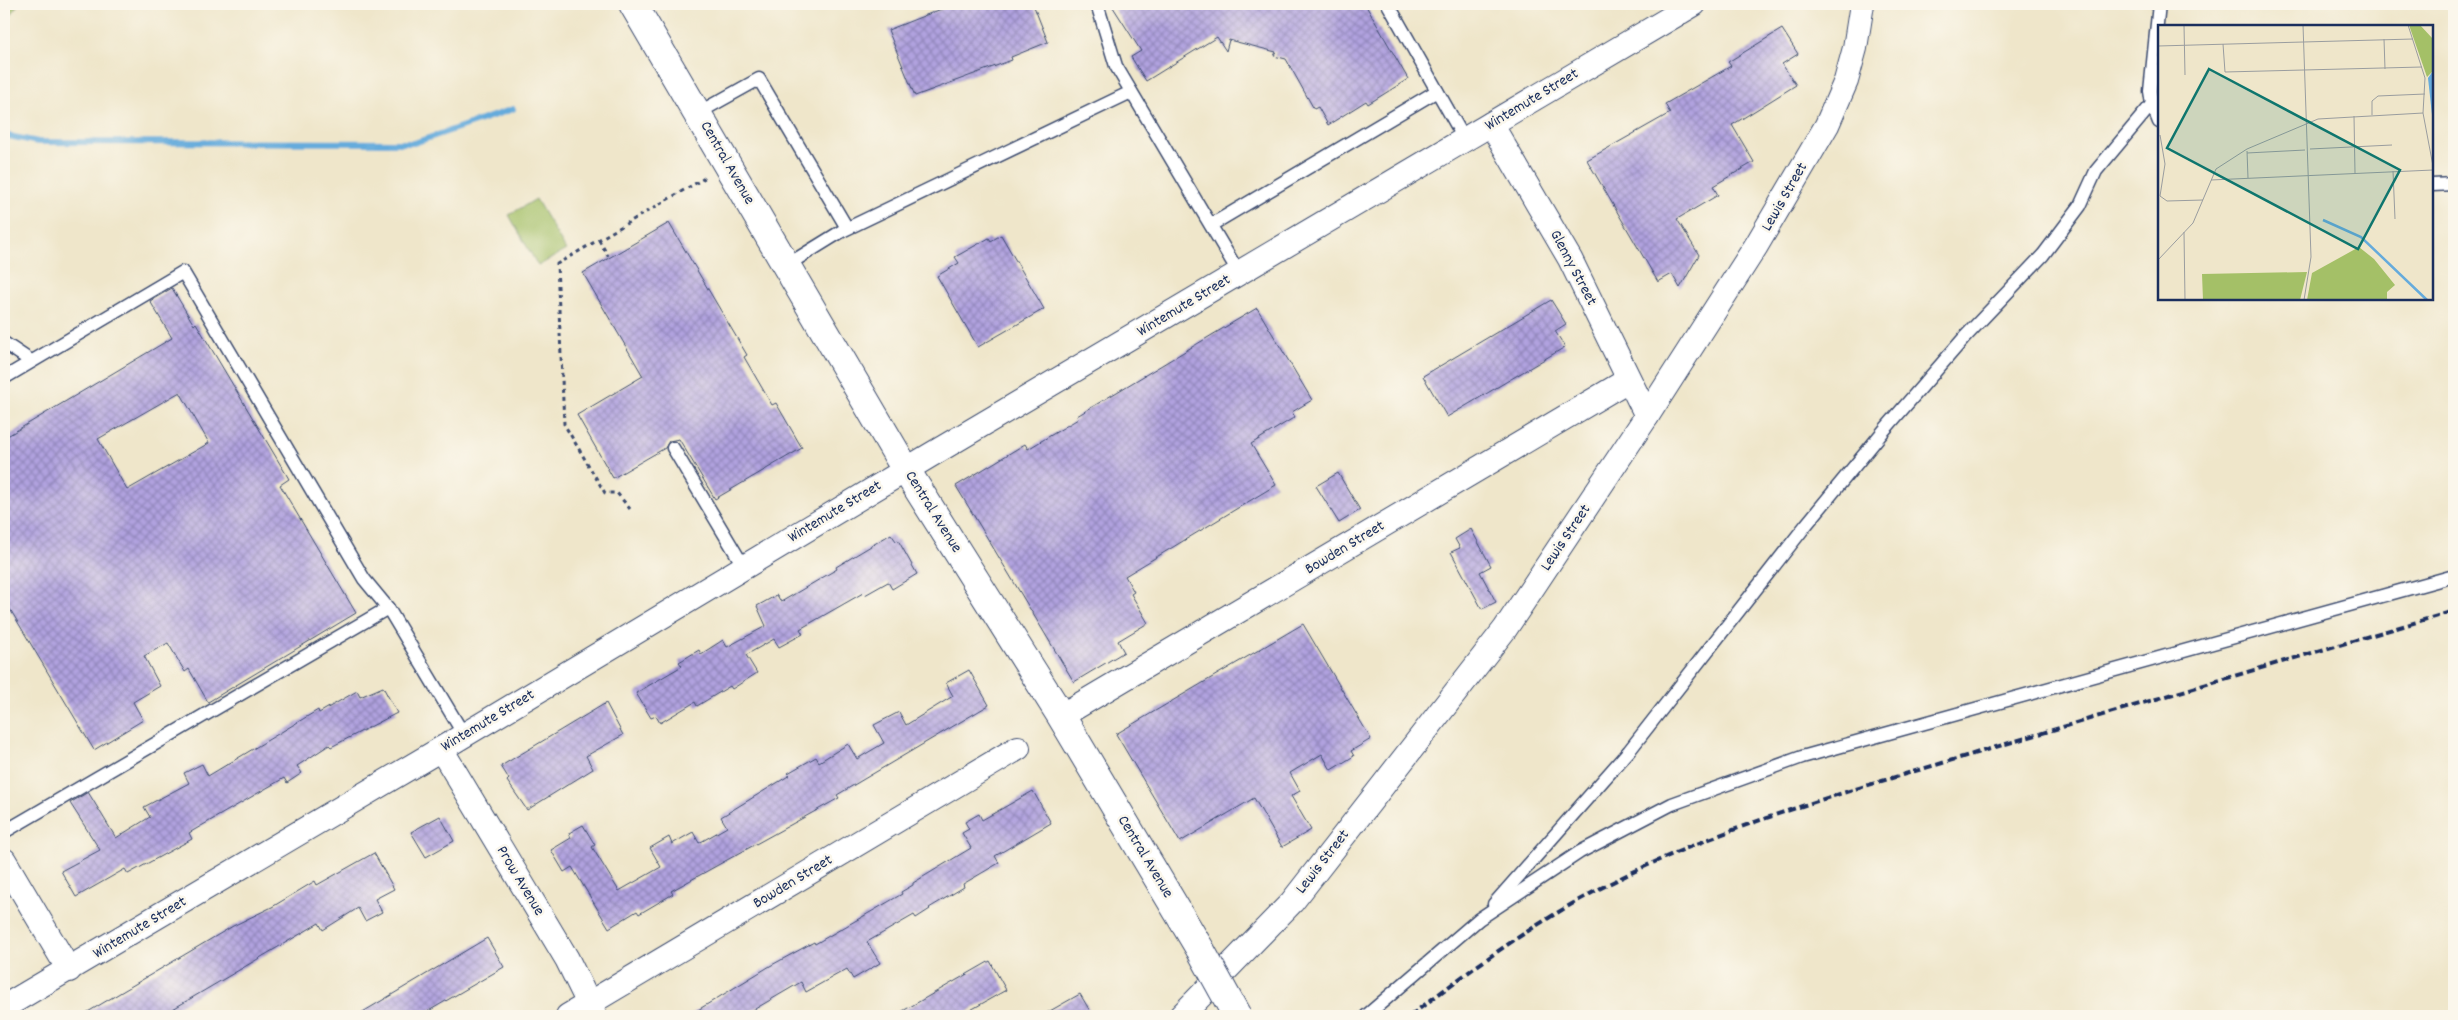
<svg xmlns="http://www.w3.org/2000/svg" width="2458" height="1020" viewBox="0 0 2458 1020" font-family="Dekko,sans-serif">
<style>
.park{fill:#a4c067;stroke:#607862}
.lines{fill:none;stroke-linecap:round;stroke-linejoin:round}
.stream{stroke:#65abdc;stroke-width:6}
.building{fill:url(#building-cross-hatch);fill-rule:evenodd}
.lane-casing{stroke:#3b4a6e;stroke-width:15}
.street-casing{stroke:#3b4a6e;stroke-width:26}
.secondary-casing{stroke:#3b4a6e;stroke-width:30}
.path{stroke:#3b4a6e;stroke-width:3;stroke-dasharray:4 4;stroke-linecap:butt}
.lane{stroke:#fff;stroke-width:12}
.street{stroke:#fff;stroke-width:24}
.secondary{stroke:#fff;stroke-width:28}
.rail{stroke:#1b2f5e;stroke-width:4;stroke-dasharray:8 4;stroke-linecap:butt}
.secondary-bridge-casing{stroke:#3b4a6e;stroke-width:30;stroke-linecap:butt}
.secondary-bridge{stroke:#fff;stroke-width:28}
.labels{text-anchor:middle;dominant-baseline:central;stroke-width:5;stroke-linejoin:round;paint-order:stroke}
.street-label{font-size:16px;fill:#1b2f5e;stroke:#fbf7ec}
.inset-river{fill:none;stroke:#65abdc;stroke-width:2.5}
.inset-road{fill:none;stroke:#9a9d9f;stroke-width:1}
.view{fill:#0f766e;fill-opacity:0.15;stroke:#0f766e;stroke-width:2.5}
.inset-edge{fill:none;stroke:#1b2f5e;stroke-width:2.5}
</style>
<defs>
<pattern id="building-cross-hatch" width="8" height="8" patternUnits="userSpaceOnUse" patternTransform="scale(1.25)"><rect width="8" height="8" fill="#b1a2df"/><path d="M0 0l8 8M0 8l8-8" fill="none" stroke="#8f84b8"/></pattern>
</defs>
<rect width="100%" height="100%" fill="#fbf7ec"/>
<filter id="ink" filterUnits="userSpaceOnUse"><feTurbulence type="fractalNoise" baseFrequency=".02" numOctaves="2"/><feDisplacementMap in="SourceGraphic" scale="10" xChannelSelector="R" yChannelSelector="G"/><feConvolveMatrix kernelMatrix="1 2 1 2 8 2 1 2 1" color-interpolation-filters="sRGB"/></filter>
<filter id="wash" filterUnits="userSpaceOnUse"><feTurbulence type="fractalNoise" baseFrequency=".0096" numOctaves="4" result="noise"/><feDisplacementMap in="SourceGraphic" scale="20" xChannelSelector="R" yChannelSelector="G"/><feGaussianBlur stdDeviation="1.12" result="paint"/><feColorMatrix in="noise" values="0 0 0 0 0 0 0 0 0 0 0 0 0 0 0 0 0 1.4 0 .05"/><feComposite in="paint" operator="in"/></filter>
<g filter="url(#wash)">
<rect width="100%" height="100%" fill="#efe6ca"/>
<g class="park">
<path d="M4,4H18L6,23H4Z"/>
<path d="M536,199L566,250L538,266L509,215Z"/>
</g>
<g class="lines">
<path class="stream" d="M4,135L38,142L414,143L513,109"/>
</g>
<g id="blocks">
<g class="building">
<path d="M954,4H1033L1048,42L1011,57L1012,60L915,96L888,30Z"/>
<path d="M1111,4H1365L1408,79L1368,104L1366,101L1328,125L1318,107L1314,109L1286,59L1274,56L1276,52L1229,40L1226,51L1217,37L1146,81L1131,57L1141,51Z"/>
<path d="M1782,29L1798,54L1782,64L1796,85L1732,125L1754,162L1713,186L1718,195L1677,219L1699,255L1680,288L1672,274L1658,282L1587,160L1670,113L1665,104L1731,66L1728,62Z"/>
<path d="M669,223L747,355L744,357L772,405L776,403L802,448L715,499L679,439L669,441L665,448L613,478L577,415L643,376L583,273Z"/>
<path d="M1001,235L1044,309L978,347L937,276L959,263L955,257L989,238L991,241Z"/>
<path d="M172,288L194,325L196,323L289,479L280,485L356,613L208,702L189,669L185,672L168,643L144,656L160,686L133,702L143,720L94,750L4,599V438L172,338L150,301ZM180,392L209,443L127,490L98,439Z"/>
<path d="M1551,300L1566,324L1555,331L1565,347L1447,417L1423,376Z"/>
<path d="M1257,308L1312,400L1292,412L1295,417L1251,444L1276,485L1125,576L1134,592L1131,594L1148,623L1118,641L1124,652L1074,682L956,486L1025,444L1028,449L1078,419L1077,416Z"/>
<path d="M1338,473L1360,510L1339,523L1316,486Z"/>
<path d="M1471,529L1491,566L1480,572L1496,602L1482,609L1451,552L1460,548L1455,539Z"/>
<path d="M891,534L896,541L898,540L917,574L892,589L888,582L865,595L863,593L800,629L803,634L779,647L774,639L746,655L757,673L732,689L730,686L697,706L695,702L660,723L656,716L651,718L636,693L682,666L679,662L699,650L701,654L723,640L727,647L766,626L757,606L777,595L781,602L837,569L836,567Z"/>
<path d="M1303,624L1371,739L1351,751L1354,756L1331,770L1322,754L1290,773L1300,791L1291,796L1311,830L1282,847L1254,798L1180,842L1116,734Z"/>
<path d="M969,670L989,705L837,795L839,798L671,891L673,894L639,914L637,911L609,928L572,867L564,872L551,850L571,838L569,833L583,825L595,845L592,847L619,891L661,867L650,848L669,837L672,844L693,832L699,843L727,827L721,817L790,775L788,773L816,757L819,762L848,744L857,759L884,743L874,725L899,712L906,725L953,696L946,683Z"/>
<path d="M383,687L397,713L331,747L329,745L297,766L302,773L287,783L284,778L189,833L192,839L128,874L125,869L76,897L61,871L100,850L70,803L88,792L116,838L150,817L144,807L189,783L184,773L202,764L208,776L318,710L319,713L357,691L360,697Z"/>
<path d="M606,703L623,735L586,756L593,769L527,810L507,781L509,779L501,766Z"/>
<path d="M1033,791L1051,823L995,856L999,863L963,884L964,887L929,908L930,909L916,918L914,915L867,942L880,963L853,979L847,969L806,992L801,982L743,1016H688L770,966L814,942L815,944L902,894L901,892L913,885V883L971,848L962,833L969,829L965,822L979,814L982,820Z"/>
<path d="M440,816L454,841L426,857L411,832Z"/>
<path d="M374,853L394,889L375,899L382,912L365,921L358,908L323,930L319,923L161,1016H81L233,926L272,907L315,881L317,885Z"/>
<path d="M487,938L504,967L420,1016H356Z"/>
<path d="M990,961L1006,990L960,1016H894Z"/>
<path d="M1080,994L1093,1016H1041Z"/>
</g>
</g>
</g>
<g filter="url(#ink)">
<use href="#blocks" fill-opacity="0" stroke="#3b4a6e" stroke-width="1"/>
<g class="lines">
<defs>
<g id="lane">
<path d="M1097,4L1116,66L1239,273"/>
<path d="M1388,4L1465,140"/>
<path d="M2159,4L2150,91L2152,104L2159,122"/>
<path d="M698,113L759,79L847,228"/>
<path d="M2432,185L2454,184"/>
<path d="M1211,225L1437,91"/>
<path d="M787,265L842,231L1131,92"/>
<path d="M4,343L31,361"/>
<path d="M4,378L183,272L364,579L388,608L464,735"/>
<path d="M673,448L744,567"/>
<path d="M4,832L388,608"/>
<path d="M1494,904L1629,751L1806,525L1886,428L1965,337L2043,255L2080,206L2096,171L2152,104"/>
<path d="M1366,1016L1479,919L1580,852L1672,804L1802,757L2454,576"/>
</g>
<g id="street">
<path d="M1491,124L1570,259L1647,416"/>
<path d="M1061,716L1628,380"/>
<path d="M441,749L567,959L595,1016"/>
<path d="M4,860L69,970"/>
<path d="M4,1007L441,749L929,456L1694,4"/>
<path d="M568,1016L1018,748"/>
<path d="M1181,1016L1292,902L1505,629L1647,416L1756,246L1827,125L1846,81L1855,48L1862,4"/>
</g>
<path id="secondary" d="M633,4L906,470L1061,716L1200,949"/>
</defs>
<use href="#lane" class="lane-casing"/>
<use href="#street" class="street-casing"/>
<use href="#secondary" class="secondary-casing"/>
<g class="path">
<path d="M599,240L608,256"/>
<path d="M630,509L617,493H605L564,424L557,264L708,176"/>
</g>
<use href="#lane" class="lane"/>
<use href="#street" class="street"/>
<use href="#secondary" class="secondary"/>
<path class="rail" d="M1410,1016C1471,969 1534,923 1603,887C1720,826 1849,791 1976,753C2135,705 2295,658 2454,611"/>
<defs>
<path id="secondary-bridge" d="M1200,949L1237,1016"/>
</defs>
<use href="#secondary-bridge" class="secondary-bridge-casing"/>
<use href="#secondary-bridge" class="secondary-bridge"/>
</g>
</g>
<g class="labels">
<g class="street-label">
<text transform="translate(1532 100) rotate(-31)">Wintemute Street</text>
<text transform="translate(727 163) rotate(60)">Central Avenue</text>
<text transform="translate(1785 197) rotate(-60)">Lewis Street</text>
<text transform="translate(1573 268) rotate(62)">Glenny Street</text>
<text transform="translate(1184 306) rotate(-31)">Wintemute Street</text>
<text transform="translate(835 512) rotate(-31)">Wintemute Street</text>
<text transform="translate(933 512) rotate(58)">Central Avenue</text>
<text transform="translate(1566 538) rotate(-56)">Lewis Street</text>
<text transform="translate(1345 548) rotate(-31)">Bowden Street</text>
<text transform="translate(488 721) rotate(-31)">Wintemute Street</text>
<text transform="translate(1145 857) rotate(59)">Central Avenue</text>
<text transform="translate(1323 862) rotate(-52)">Lewis Street</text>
<text transform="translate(520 881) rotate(59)">Prow Avenue</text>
<text transform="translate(793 882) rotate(-31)">Bowden Street</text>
<text transform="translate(140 928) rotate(-31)">Wintemute Street</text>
</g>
</g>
<g transform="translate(2158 25)">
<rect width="275" height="275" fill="#efe6ca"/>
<path d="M251,0H262L275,14V46L269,52ZM201,222L216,234L237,260L229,267V275H149L154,248ZM149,247L142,275H45L44,249Z" fill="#a4c067"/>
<path d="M275,46V99L270,53Z" fill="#65abdc"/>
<path class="inset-river" d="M165,195L203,212L269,275"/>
<path class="inset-road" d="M26,0L27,50M145,0L153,232L146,275M250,0L267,53L265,88L275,141M226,14L227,44M65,19L67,47L264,42M0,21L255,14M214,90V76L220,71L267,69M196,91L197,148M2,110L7,139L2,171L9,176L45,175M152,124L234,120M89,126L90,153M89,128L147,125M235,146L237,194M53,155L275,145M26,207L27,275M0,235L35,198L58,144L89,124L160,94L265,88"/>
<path class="view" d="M51,44L242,145L200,224L9,123Z"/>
<rect width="275" height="275" class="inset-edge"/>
</g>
<rect width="2458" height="1020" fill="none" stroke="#fbf7ec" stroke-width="20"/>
</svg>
